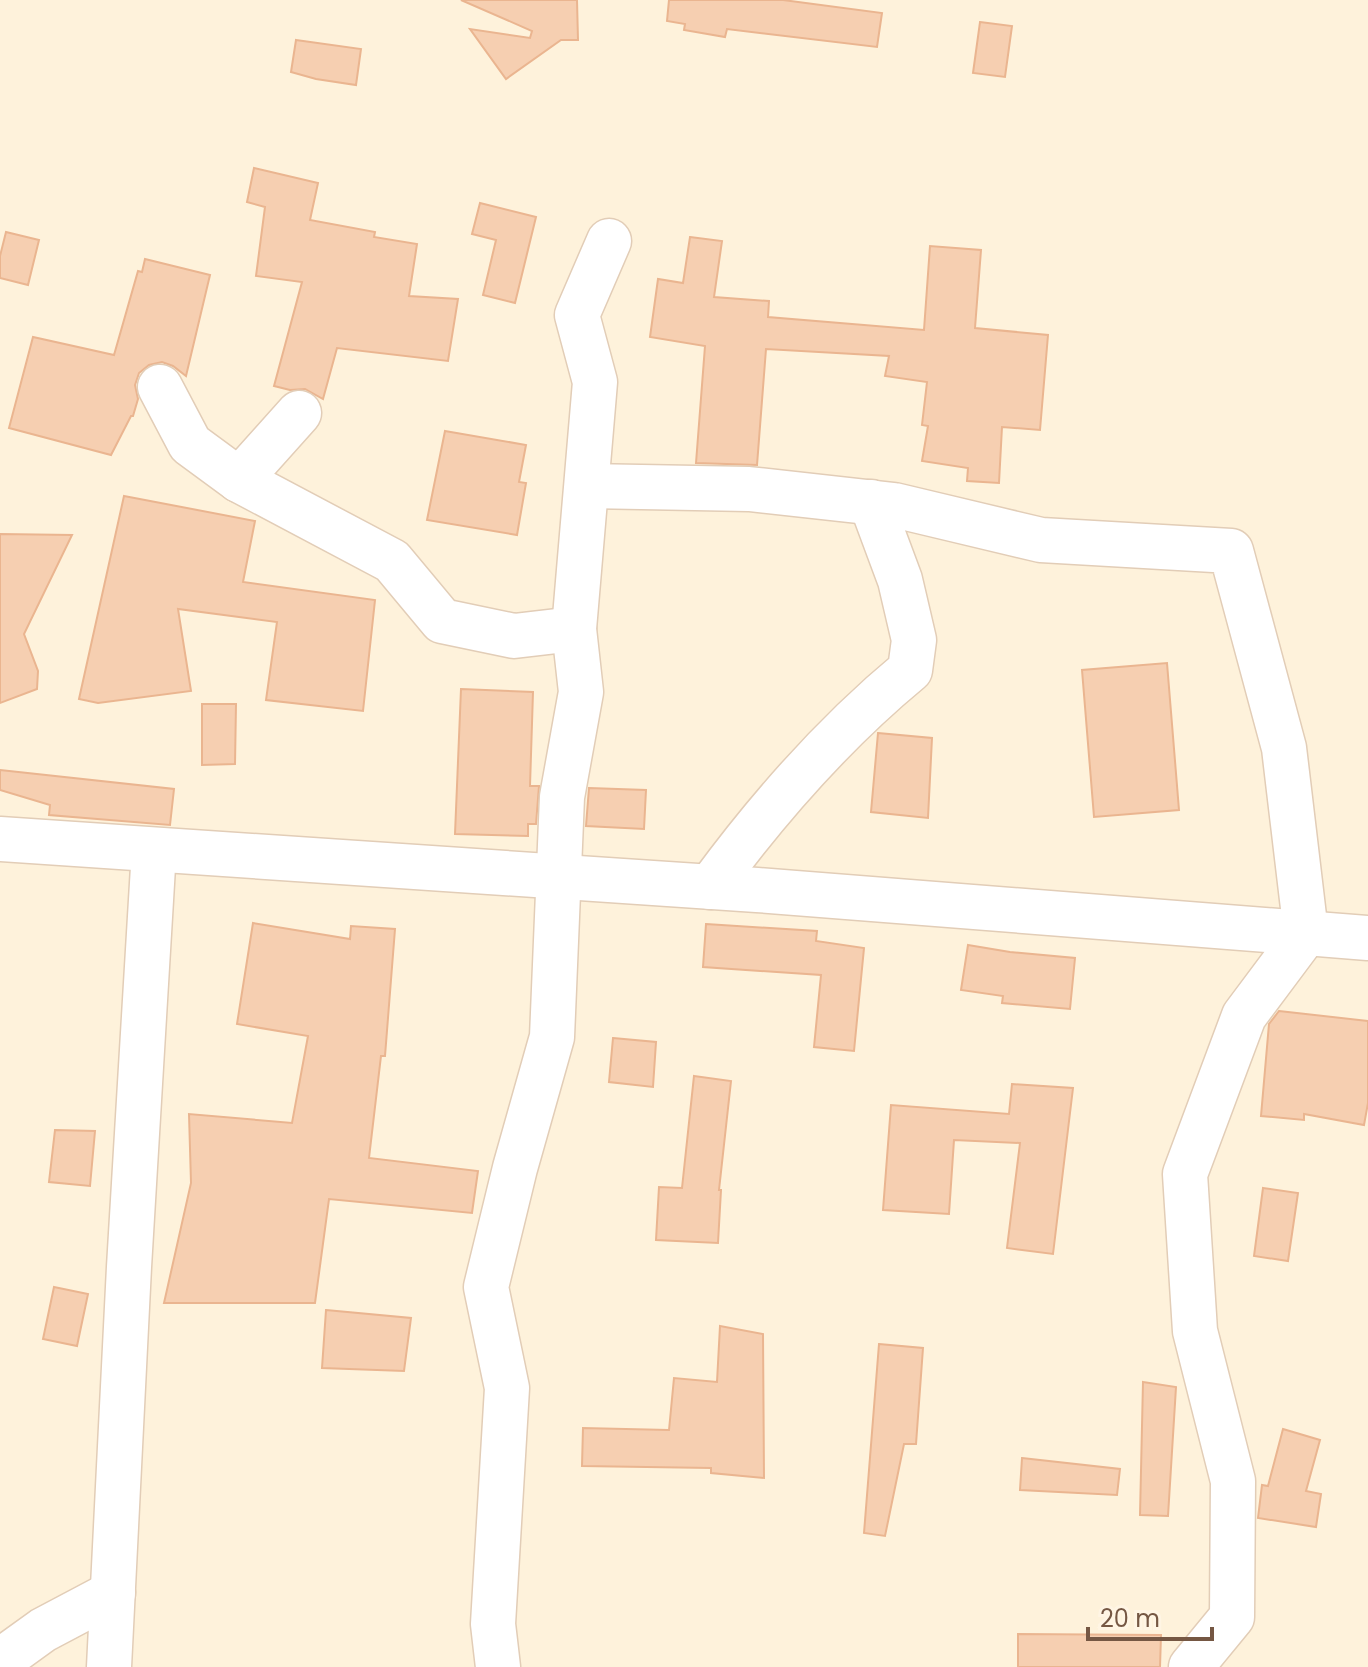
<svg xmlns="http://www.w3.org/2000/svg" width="1368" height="1667" viewBox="0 0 1368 1667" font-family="Poppins,sans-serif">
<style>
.building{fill:#f6cfb1;stroke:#eab590;stroke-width:2}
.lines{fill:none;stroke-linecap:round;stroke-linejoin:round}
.minor-casing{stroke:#e2cdb7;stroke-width:47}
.minor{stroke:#fff;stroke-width:44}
</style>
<rect width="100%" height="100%" fill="#fef2db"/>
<g class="building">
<path d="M461,0H577L578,40H561L506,79L470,29L530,38L532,31Z"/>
<path d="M669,0H783L882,13L877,47L727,29L725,37L684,30L685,24L667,21Z"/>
<path d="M980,22L1012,26L1005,77L973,73Z"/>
<path d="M296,40L361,49L356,85L316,79L291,72Z"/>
<path d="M254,168L318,183L310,220L375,232L374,237L417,244L409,296L458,299L448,361L337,348L323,399L305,389L290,390L274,386L302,282L256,276L265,207L247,202Z"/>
<path d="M480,203L536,217L515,303L483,295L496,240L472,234Z"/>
<path d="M6,232L39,240L28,285L0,278V256Z"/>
<path d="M690,237L722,241L714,297L769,301L768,317L924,330L930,246L981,250L975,328L1048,335L1040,430L1002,427L999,483L967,481L968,468L922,461L928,426L922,425L927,382L885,376L889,356L766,349L757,465L696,463L705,346L650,337L658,279L683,283Z"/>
<path d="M145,259L210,275L186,376L173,366L162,362L149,365L139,373L135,385L138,399L133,416H131L111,455L9,428L33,337L114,355L138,271L142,272Z"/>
<path d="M445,431L526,445L519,482L526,483L517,535L427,520Z"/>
<path d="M124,496L255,521L243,582L375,600L363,711L266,700L277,622L178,609L191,691L98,703L79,699Z"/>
<path d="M0,534L72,535L24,634L38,671L37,689L0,703Z"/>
<path d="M1167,663L1179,810L1094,817L1082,670Z"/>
<path d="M461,689L533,692L530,786H539L536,824H528V836L455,834Z"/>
<path d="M202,704H236L235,764L202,765Z"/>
<path d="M878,733L932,738L928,818L871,812Z"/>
<path d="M0,770L174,789L170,825L49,815L50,805L0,790Z"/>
<path d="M589,788L646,790L644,829L586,826Z"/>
<path d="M253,923L350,939L351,926L395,929L385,1056H381L369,1158L478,1171L472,1213L329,1199L315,1303H164L191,1183L189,1114L292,1123L308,1036L237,1024Z"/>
<path d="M706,924L817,931L816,941L864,948L854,1051L814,1047L821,975L703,967Z"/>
<path d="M968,945L1010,952L1075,958L1070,1009L1002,1003L1003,996L961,990Z"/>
<path d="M1279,1011L1368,1021V1103L1364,1125L1304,1114V1120L1261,1116L1269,1024Z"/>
<path d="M613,1038L656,1042L653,1087L609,1082Z"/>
<path d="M694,1076L731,1081L719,1190H721L718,1243L656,1240L659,1187L682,1188Z"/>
<path d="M1012,1084L1073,1088L1053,1254L1007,1248L1020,1143L954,1140L949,1214L883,1210L891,1105L1009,1114Z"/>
<path d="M55,1130L95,1131L90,1186L49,1182Z"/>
<path d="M1263,1188L1298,1193L1288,1261L1254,1256Z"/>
<path d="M54,1287L88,1294L77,1346L43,1339Z"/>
<path d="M326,1310L411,1318L404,1371L322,1368Z"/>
<path d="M720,1326L763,1334L764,1478L711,1473V1468L582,1466L583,1428L669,1430L674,1378L717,1382Z"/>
<path d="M879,1344L923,1348L916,1444H904L885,1536L864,1533Z"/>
<path d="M1143,1382L1176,1387L1168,1516L1140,1515Z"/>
<path d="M1283,1429L1320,1440L1306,1491L1321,1494L1316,1527L1258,1518L1262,1485L1268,1486Z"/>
<path d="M1022,1458L1120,1469L1117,1495L1020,1490Z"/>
<path d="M1018,1634L1161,1635L1160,1667H1018Z"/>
</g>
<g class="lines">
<defs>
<g id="minor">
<path d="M160,387L190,444L239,480L392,561L442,621L514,636L574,629"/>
<path d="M239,480L299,413"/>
<path d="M587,486L749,489L894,505L1041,540L1231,551L1284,748L1306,933L1244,1016L1185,1174L1195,1331L1233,1481L1232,1617L1191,1667"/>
<path d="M0,839L757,890L1368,938"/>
<path d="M710,887C768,808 835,732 910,670L914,640L900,580L871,502"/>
<path d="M0,1661L43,1630L113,1593"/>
<path d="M109,1667L129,1267L154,850"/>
<path d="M498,1667L493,1624L507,1388L486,1287L515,1168L552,1037L562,797L581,692L574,629L595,382L577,315L609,241"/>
</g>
</defs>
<use href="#minor" class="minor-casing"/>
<use href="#minor" class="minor"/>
</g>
<path d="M1088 1627v12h124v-12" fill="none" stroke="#755743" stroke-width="4"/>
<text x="1100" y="1627" font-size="24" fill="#755743" stroke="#fff5e4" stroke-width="6" paint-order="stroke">20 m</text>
</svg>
